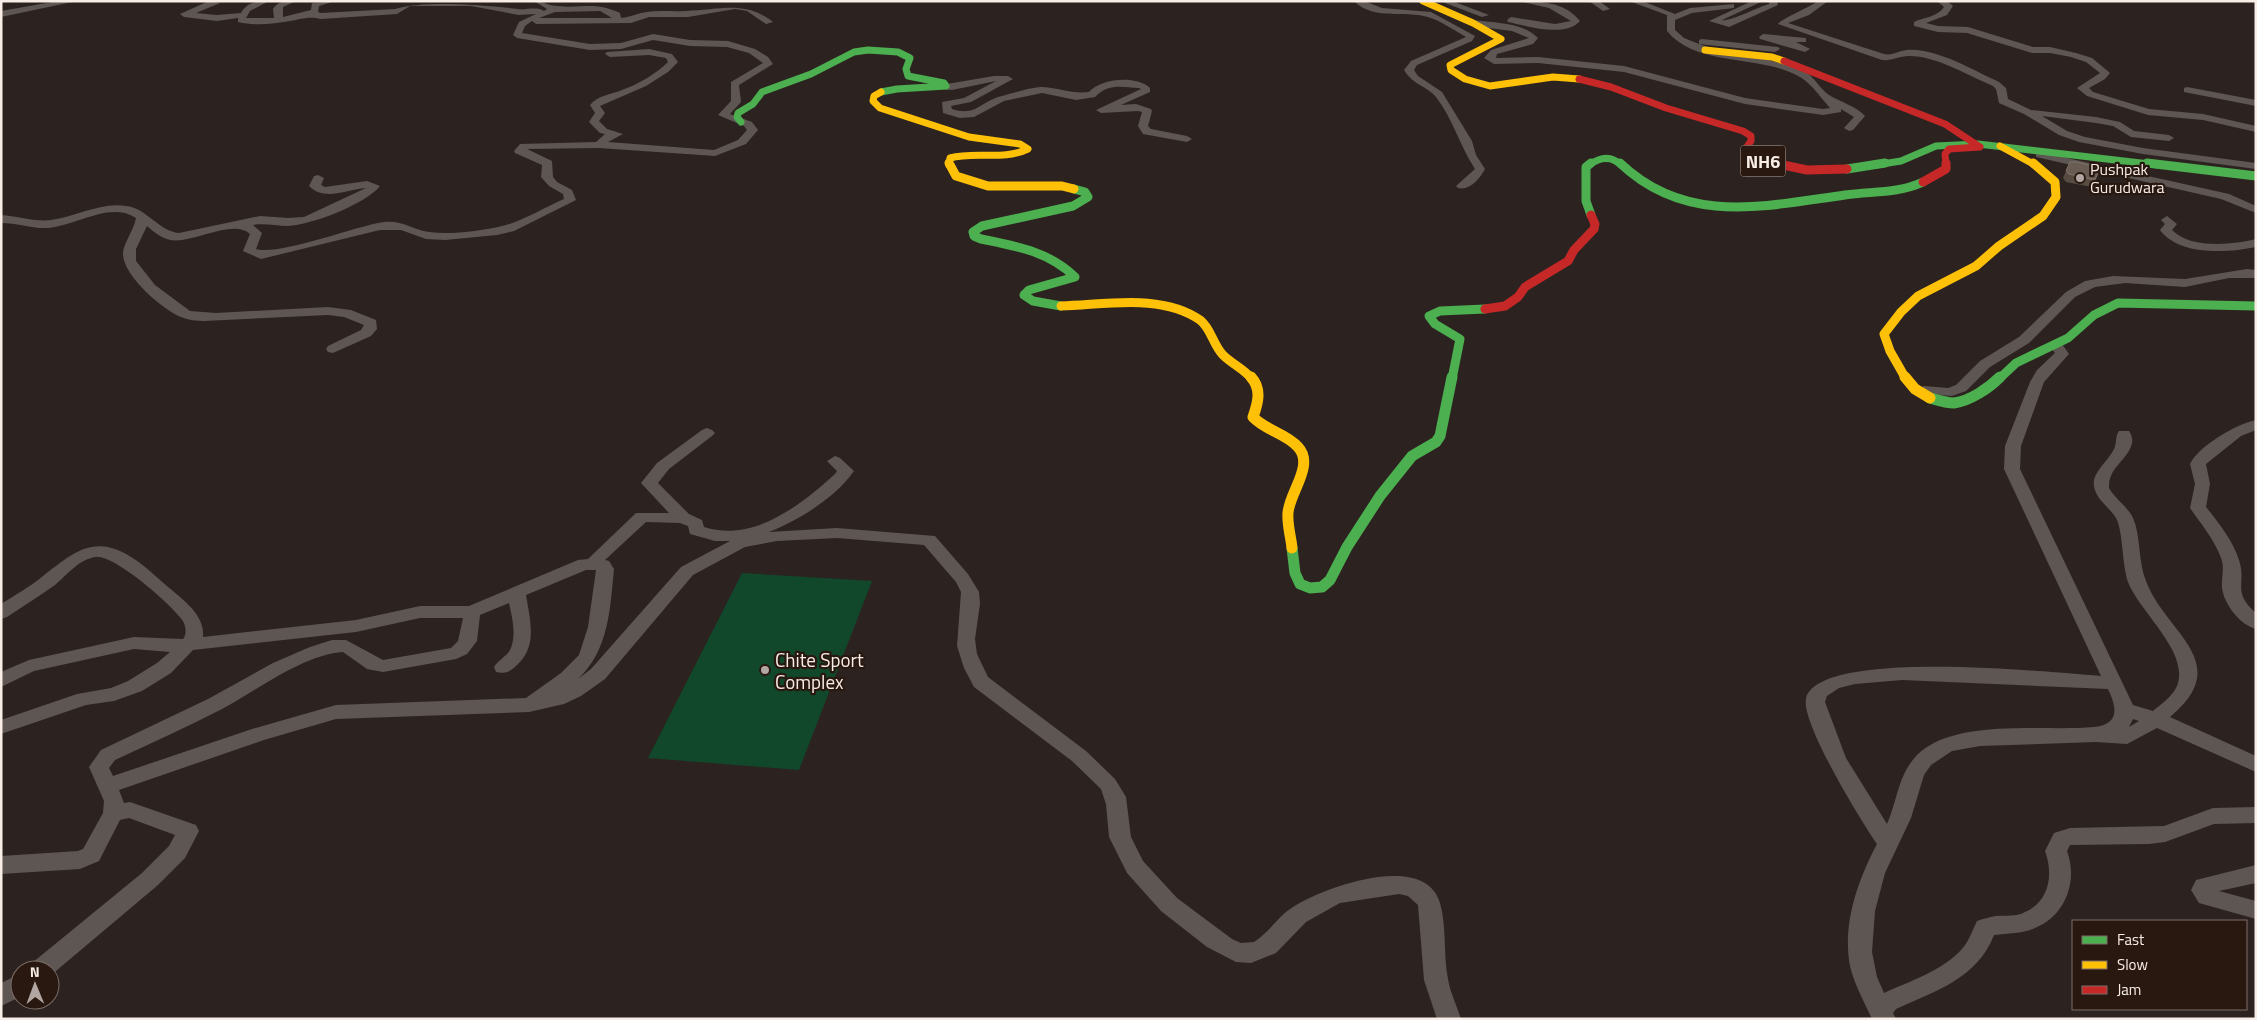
<svg xmlns="http://www.w3.org/2000/svg" width="2257" height="1020" viewBox="0 0 2257 1020" font-family="'Titillium Web',sans-serif">
<style>
.green{fill:#11472a}
.lines{fill:none;stroke-linecap:round;stroke-linejoin:round}
.street{fill:#5e5653;fill-rule:evenodd}
.fast-far2{stroke:#4caf50;stroke-width:7}
.fast-far1{stroke:#4caf50;stroke-width:9}
.fast{stroke:#4caf50;stroke-width:11}
.slow-far2{stroke:#ffc107;stroke-width:7}
.slow-far1{stroke:#ffc107;stroke-width:9}
.slow{stroke:#ffc107;stroke-width:11}
.jam-far1{stroke:#c62828;stroke-width:7}
.jam{stroke:#c62828;stroke-width:9}
.wall{fill:#584c42}
.building{fill:#695d53;stroke:#80746b}
.poi-dot{fill:#b1a6a2;stroke:#281810;stroke-width:2}
.labels{text-anchor:middle;dominant-baseline:central;stroke-width:4.5;stroke-linejoin:round;paint-order:stroke}
.far-poi-label{font-size:16px;fill:#f9ede8;stroke:#281810;text-anchor:start}
.shield{fill:#281810;stroke:#baada7;stroke-width:1}
.shield-label{font-size:18px;font-weight:bold;fill:#f9ede8}
.poi-label{font-size:19px;fill:#f9ede8;stroke:#281810;text-anchor:start}
</style>
<rect width="100%" height="100%" fill="#2c2320"/>
<path class="green" d="M742,573L872,581L799,770L648,758Z"/>
<g class="lines">
<g class="street">
<path d="M58,1H77L1,17V11Z"/>
<path d="M209,1L220,3L196,13L217,15L241,13C247,2 258,1 269,1L250,11L246,18H274L273,9C279,0 286,1 296,1L283,7V17L311,10L312,3L335,1L319,6L318,12L321,13L395,9C424,0 484,5 518,9C526,10 537,6 544,11L547,9L534,1C543,1 549,6 557,6C584,9 593,1 620,13L621,18C631,17 638,13 647,12C660,10 673,12 686,11C720,10 745,0 773,22L766,24L747,11L735,9L688,17H649L631,23L536,24L532,21L525,26L522,33L590,44L621,43L653,34L690,40L728,41L755,49L768,57L773,64L739,85L741,102L730,114L752,122L758,130L746,144L715,156L599,148L527,149L552,161L553,177L557,182L572,190L576,200L514,231L497,235L445,240L426,239L401,230H380L261,259L243,251L250,234C233,218 193,244 170,240C161,238 154,232 147,226L136,249V261L155,285L190,311L216,313L328,307L351,310L376,320L377,329L371,336L333,353L328,352L326,349L328,346L361,330L364,325L344,317L328,315L204,321C196,321 189,320 181,317C163,310 122,275 123,253C123,244 134,230 136,218C110,201 76,226 48,228C33,229 17,223 1,223V215C17,216 35,222 51,220C76,217 100,202 126,206C147,208 158,231 179,233L260,216L288,218L304,217L366,188C347,189 325,202 309,186L314,176L318,175L324,178L321,185L325,187L367,181L380,186C366,204 311,225 288,226C276,226 265,223 253,225L262,233L256,249C276,256 352,228 378,223C400,218 410,229 429,232C451,235 477,231 498,227C520,223 543,208 564,199L563,194L549,186L541,177L542,165L515,153L514,151L520,144L596,142L605,134L600,133L589,122L595,113L590,105C598,95 610,95 622,90C637,85 656,74 668,62L666,58L649,55L610,57L605,54L607,52L649,49L672,54L678,62L668,72L646,86L600,106L605,113L599,121L607,129L623,134L608,142L714,150L738,140L747,130L744,126L718,115L731,101V82L763,63L749,53L727,47L690,46L653,40L621,49L590,50L517,38L513,35L519,22L536,14L519,15L471,6H410L397,14L321,19C309,16 302,19 290,21C273,24 255,26 238,22V18L217,21L184,17L180,14ZM600,11L612,18H539L555,12Z"/>
<path d="M1354,1H1364L1382,8L1431,12L1475,36L1472,41L1417,65L1414,70L1418,76L1442,92L1472,141L1476,155L1485,169C1480,178 1470,191 1458,188L1456,186L1475,169C1460,146 1453,119 1436,97C1427,86 1413,85 1404,70L1411,61L1466,37C1454,30 1441,21 1428,17C1404,10 1374,21 1354,1Z"/>
<path d="M1440,1H1452L1489,15L1482,17Z"/>
<path d="M1518,1C1540,1 1565,2 1580,21C1565,38 1527,26 1508,22L1507,20L1511,17L1555,24L1571,21L1549,8Z"/>
<path d="M1589,1H1599L1610,9L1603,11Z"/>
<path d="M1629,1H1642L1675,14L1690,8L1734,4V8L1692,13L1675,20V30L1684,38L1699,44V40L1702,39L1778,47L1780,49L1775,52L1699,44C1733,57 1771,56 1804,71C1815,77 1819,88 1829,95C1840,102 1856,106 1865,116L1853,130L1849,131L1844,128L1854,117L1841,109V112L1823,115L1745,104L1624,72L1538,63L1494,64L1484,58L1491,50L1529,38L1512,31L1473,26L1469,23L1473,20C1494,23 1523,22 1538,38L1533,44L1497,54L1496,58L1538,57L1624,66L1745,98L1823,109L1830,108C1821,98 1812,84 1800,77C1762,54 1697,68 1667,31V15Z"/>
<path d="M1752,1L1761,2L1722,20C1730,22 1758,7 1769,4V1H1777L1778,5L1729,27L1709,21Z"/>
<path d="M1818,1H1828L1809,15L1788,23L1884,54C1892,56 1898,51 1907,50C1937,48 1972,70 1999,82L2006,88L2008,99L2031,110L2096,117L2120,122L2134,131L2169,135L2174,138L2169,141L2131,137L2113,126L2096,123L2042,116L2067,131L2085,137L2143,148L2256,163V169L2143,154L2079,142L2059,135L2024,114L1999,103L1996,89L1993,86C1967,75 1937,56 1909,56C1899,56 1892,61 1882,60L1778,24C1781,19 1810,7 1818,1Z"/>
<path d="M1937,1H1947L1953,6L1947,15L1926,23L1938,26L1968,27L2033,47H2050L2076,53L2092,58L2110,73L2105,79L2089,88L2093,92L2149,109L2203,114L2256,126V132L2203,120L2148,115L2087,96L2077,88L2100,73L2086,62L2071,57L2050,53H2032L1967,33L1938,32L1914,26V22C1924,17 1938,17 1944,7Z"/>
<path d="M1763,34L1806,38V42H1796L1810,49L1805,52L1760,39L1759,37Z"/>
<path d="M994,76H1008L1013,79L971,102L951,106L952,109C976,117 981,101 1002,96C1014,93 1031,87 1043,87C1059,88 1072,94 1089,92C1101,78 1137,75 1150,88V92L1121,105L1136,104L1151,109L1152,111L1148,126L1151,129L1187,136L1192,139L1187,142L1143,134L1138,126L1142,112L1138,111L1101,113L1096,110L1141,89L1139,88C1122,87 1108,83 1095,97L1076,100L1042,93L1004,101L974,117L960,118L943,113L942,102L964,98L996,81L952,90L941,89V85Z"/>
<path d="M2187,87L2256,100V106L2184,92V88Z"/>
<path d="M2040,152L2229,194L2256,206V213L2221,199L2036,157V153Z"/>
<path d="M2167,216L2177,224L2172,230C2190,249 2232,245 2256,239V247C2227,253 2179,256 2160,230L2165,224L2161,220Z"/>
<path d="M2247,269L2256,270V278H2229L2185,287L2125,283L2095,287L2075,297L2029,343L1990,367L1966,391L1952,396L1929,394L1920,396L1913,392L1924,386L1948,388L1956,385L1980,361L2019,337L2066,292L2085,281L2113,276L2185,279Z"/>
<path d="M2055,340L2060,341L2069,354L2044,382L2021,446L2020,469L2133,705L2153,711C2161,704 2172,697 2177,686C2190,652 2140,613 2128,582C2122,565 2123,530 2116,518C2112,511 2104,505 2099,498C2084,476 2105,467 2114,449C2117,443 2115,436 2119,431H2129C2141,448 2116,462 2111,476C2109,480 2109,484 2109,488C2115,499 2128,507 2133,518C2141,536 2138,562 2146,581C2165,633 2236,662 2170,717L2256,756V772L2157,728L2127,744L2096,742L1980,746L1952,751L1931,765L1924,775L1911,818L1885,873L1875,911L1872,952L1877,977L1884,993C1910,981 1942,971 1962,949C1969,941 1972,931 1977,921C1983,919 1989,917 1996,916C2004,915 2015,917 2023,913C2049,903 2054,875 2045,851L2054,833L2070,828L2164,826L2213,808L2256,807V823L2214,824L2165,842L2149,844L2070,845L2067,851C2078,880 2066,916 2035,928C2022,934 2008,933 1994,935C1977,979 1935,991 1896,1009L1893,1013L1896,1019H1872C1864,1001 1854,984 1850,966C1842,924 1858,880 1877,844C1861,821 1801,723 1806,699C1817,647 2057,673 2101,676L2004,469L2005,446L2030,382L2037,370L2055,353L2048,344ZM1902,680L2108,689C2117,708 2120,724 2094,727C2044,732 1945,716 1912,761C1898,779 1896,804 1887,824L1846,758L1825,702L1827,696L1839,688L1855,684ZM2133,719L2139,721L2129,727Z"/>
<path d="M2256,420V430L2241,436L2206,464L2210,484L2206,507C2219,523 2233,541 2239,560C2247,584 2231,591 2256,613V629C2240,625 2224,604 2222,588C2221,577 2225,569 2221,558C2214,539 2201,524 2190,508L2195,484L2190,464C2199,446 2236,424 2256,420Z"/>
<path d="M707,428L712,430L715,433L712,436L669,469L658,483L689,514L702,520L704,527C753,543 801,505 835,474L837,471L827,461L835,456L840,458L854,471C835,498 799,520 769,532L837,528L935,536L968,574L979,592L980,604L975,639L977,654L988,677L1086,751L1115,779L1126,797L1131,837L1143,861L1177,898L1232,939L1241,943L1254,942C1269,933 1278,916 1293,907C1322,888 1425,850 1440,903C1447,927 1443,955 1448,979C1450,992 1457,1006 1461,1019H1437L1424,980L1418,905L1408,896L1399,894L1340,903L1306,922L1276,953L1251,963L1236,962L1207,947L1161,911L1127,873L1109,837L1106,804L1101,789L1072,761L974,687L964,668L957,646L961,592L956,582L924,545L837,538L777,541L745,547L693,575L605,679L581,696L564,704L529,712L336,719L264,740L119,790L124,803L130,802L196,825L199,831L185,858L158,885L50,976V970H28L32,963L142,873L169,846L175,835L129,818L120,820L99,861L80,869L1,874V856L78,851L83,849L103,813L104,801L89,767L101,750L208,699L273,663L310,647L332,640H346L383,660L451,648L458,641L463,618H420L356,632L193,650L171,673L142,691L114,701L86,705L1,734V720L77,694L111,688L128,681L157,663L170,652L134,649L34,671L1,687V672L29,660L134,637L183,639C187,634 186,627 183,621C172,605 114,554 95,557C78,560 67,575 55,585C40,596 23,606 7,617L1,619V604C15,595 30,587 43,576C72,554 93,533 131,557C146,566 159,580 173,591C187,603 205,617 203,637L356,620L420,606H469L578,560L588,559L636,513H669L641,483L657,463L702,430ZM646,522L680,523L688,526L690,534L715,541H730L681,567L591,669L578,679C609,650 610,609 614,569L609,561L605,560ZM586,570H596L588,627L579,655L561,673L526,698L336,705L252,729L113,776L109,768L115,760C151,743 187,727 222,709C258,690 302,655 343,652L367,669L383,672L456,659L467,654L477,641L480,615L509,603C512,617 517,636 510,650C506,657 498,660 494,667L496,672C505,674 510,672 517,665C538,646 530,620 526,595Z"/>
<path d="M2256,865V883L2219,891L2256,901V919L2199,903L2191,890L2196,880Z"/>
<path d="M20,974V997L1,1006V983Z"/>
</g>
<g class="fast-far2">
<path d="M741,122L737,117L738,113L753,104L762,92L811,74L854,52L868,50L898,52L910,58L906,69L908,76L944,83L946,86L897,89L881,92"/>
<path d="M1589,165C1600,157 1611,155 1621,165"/>
<path d="M1876,165L1901,161L1936,146L1978,144L2158,165"/>
</g>
<g class="fast-far1">
<path d="M1591,163L1586,167V201L1591,215"/>
<path d="M1620,163C1686,226 1765,206 1845,195C1872,191 1897,194 1923,182"/>
<path d="M2147,163L2256,176"/>
<path d="M1847,169L1885,163"/>
<path d="M1061,306L1033,301L1024,295L1029,290L1075,277C1048,251 1016,246 981,239L974,236L973,232L982,226L1073,206L1088,197L1085,192L1074,189"/>
<path d="M1452,379L1460,339L1435,324L1429,316L1440,311L1485,309"/>
<path d="M1999,379L2016,363L2068,338L2094,315L2118,303L2256,306"/>
</g>
<g class="fast">
<path d="M1930,398C1937,400 1947,403 1954,403C1970,401 1989,388 2000,377"/>
<path d="M1292,548L1295,573L1300,584L1310,588L1322,587L1330,580L1347,547L1380,496L1412,456L1436,442L1440,436L1452,377"/>
</g>
<g class="slow-far2">
<path d="M1423,1L1473,23L1501,39L1450,65L1451,70L1465,79L1490,86L1553,77L1579,79"/>
<path d="M1705,50L1772,57L1784,61"/>
<path d="M881,92L874,96L873,101L880,108L969,137L1020,144L1028,149C1003,161 976,151 950,158L949,165"/>
<path d="M2000,146L2035,165"/>
</g>
<g class="slow-far1">
<path d="M949,163L956,176L988,186H1062L1074,189"/>
<path d="M1061,306C1105,305 1161,293 1200,320C1211,328 1213,345 1223,355C1232,364 1244,369 1252,379"/>
<path d="M1906,379L1890,351L1884,334L1901,312L1918,296L1976,266L1999,246L2043,216L2056,197L2055,182L2033,163"/>
</g>
<g class="slow">
<path d="M1251,377C1262,389 1258,403 1253,417C1266,431 1286,433 1298,447C1315,465 1289,493 1288,513C1287,525 1291,537 1292,548"/>
<path d="M1905,377L1915,389L1930,398"/>
</g>
<g class="jam-far1">
<path d="M1784,61L1945,124L1980,147L1949,149L1945,154L1946,165"/>
<path d="M1579,79L1611,87L1666,108L1743,131L1751,136V141L1746,148L1757,156L1778,165"/>
</g>
<g class="jam">
<path d="M1774,163L1807,170L1847,169"/>
<path d="M1923,182L1946,169V163"/>
<path d="M1485,309L1505,306L1518,297L1525,287L1568,261L1574,250L1594,229L1595,224L1591,215"/>
</g>
</g>
<path class="wall" d="M2070,162L2100,168L2092,187L2066,182L2063,178Z"/>
<path class="building" d="M2070,162H2077L2100,168L2095,180L2069,174L2066,171Z"/>
<g class="poi-dot">
<circle cx="2080" cy="178" r="5"/>
<circle cx="765" cy="670" r="5"/>
</g>
<g class="labels">
<g class="far-poi-label">
<text x="2090" y="169">Pushpak<tspan x="2090" dy="18">Gurudwara</tspan></text>
</g>
<rect class="shield" x="1740.5" y="145.5" width="45" height="31" rx="4"/>
<g class="shield-label">
<text x="1763" y="161">NH6</text>
</g>
<g class="poi-label">
<text x="775" y="659">Chite Sport<tspan x="775" dy="22">Complex</tspan></text>
</g>
</g>
<rect width="2257" height="1020" fill="none" stroke="#f9ede8" stroke-width="5"/>
<rect x="2072" y="920" width="175" height="90" fill="#281810" stroke="#7c6d66"/>
<rect x="2082" y="936" width="25" height="8" fill="#4caf50" stroke="#7c6d66"/>
<text x="2117" y="945" font-size="15" fill="#f9ede8">Fast</text>
<rect x="2082" y="961" width="25" height="8" fill="#ffc107" stroke="#7c6d66"/>
<text x="2117" y="970" font-size="15" fill="#f9ede8">Slow</text>
<rect x="2082" y="986" width="25" height="8" fill="#c62828" stroke="#7c6d66"/>
<text x="2117" y="995" font-size="15" fill="#f9ede8">Jam</text>
<g transform="translate(35 985) rotate(359)"><circle r="24" fill="#281810" stroke="#7c6d66"/>
<path d="M0-4L9 19L0 12L-9 19Z" fill="#b1a6a2"/>
<text y="-8" font-size="14" font-weight="bold" text-anchor="middle" fill="#f9ede8">N</text>
</g>
</svg>
